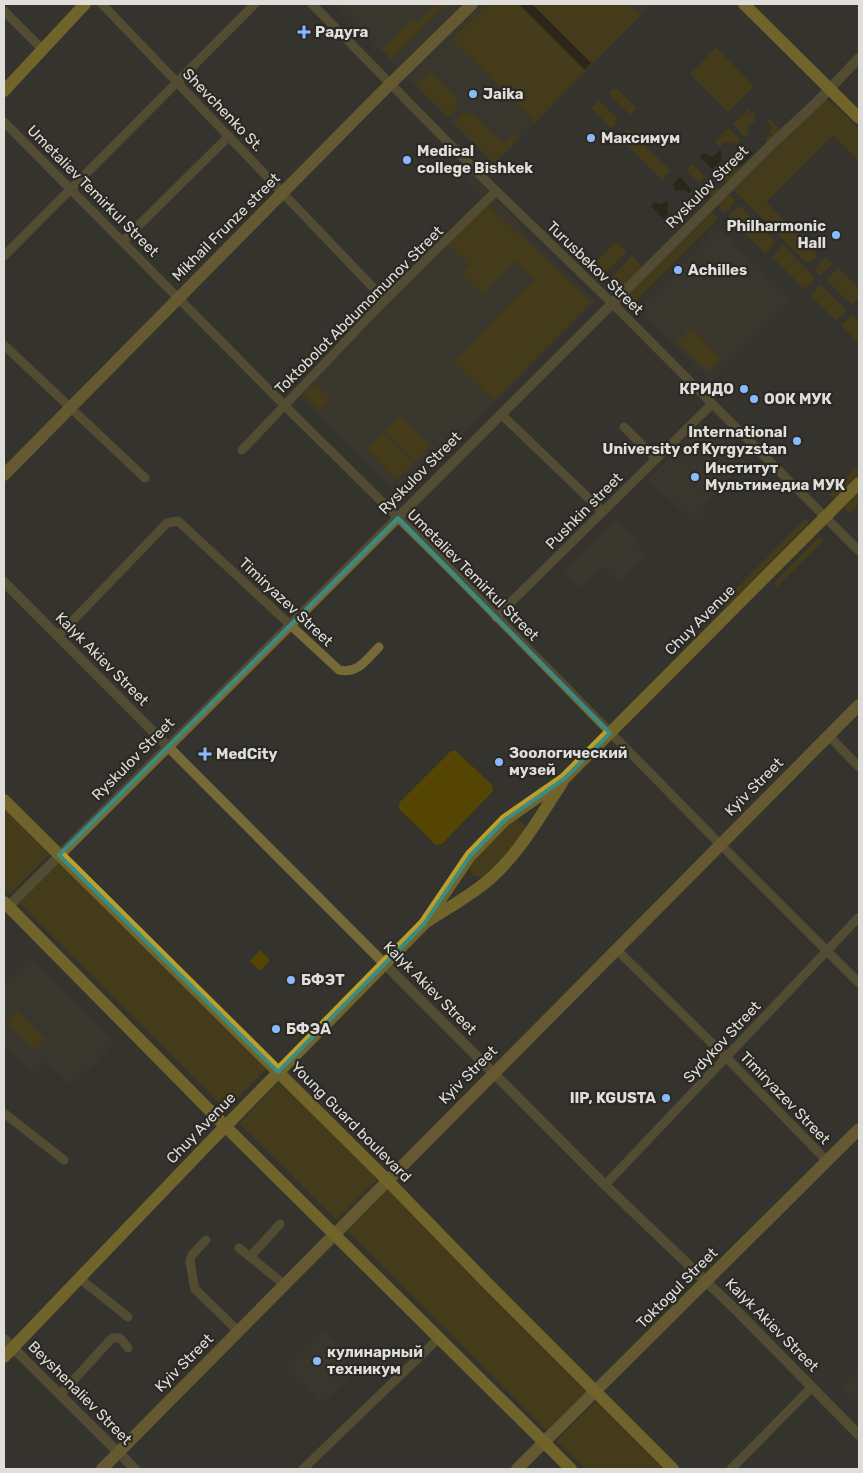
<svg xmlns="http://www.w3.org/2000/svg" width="863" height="1473" viewBox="0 0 863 1473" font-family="Rubik,sans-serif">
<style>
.built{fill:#3e3b2e}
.green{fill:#544502}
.water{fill:#1e1802}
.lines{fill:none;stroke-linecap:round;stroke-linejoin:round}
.minor{stroke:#776a39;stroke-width:9}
.tertiary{stroke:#776a39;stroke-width:10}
.secondary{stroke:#9d8833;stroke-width:12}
.primary{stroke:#bb9f28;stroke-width:12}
.marked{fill:none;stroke:#398b84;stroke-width:4;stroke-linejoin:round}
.poi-dot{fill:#8bbafc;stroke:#2b2923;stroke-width:2}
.labels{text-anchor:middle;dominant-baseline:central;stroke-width:4.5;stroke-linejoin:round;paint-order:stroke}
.poi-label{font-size:15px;font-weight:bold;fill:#dfdeda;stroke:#2b2923;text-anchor:start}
.street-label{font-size:15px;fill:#dfdeda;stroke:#2b2923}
</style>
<rect width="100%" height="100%" fill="#35332d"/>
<g class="built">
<path d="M334,4H652L479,182L596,301L400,497L298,394L486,203L464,180L486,157Z"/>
<path d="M718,228L791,300L711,381L638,309Z"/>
<path d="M703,421L745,462L702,507L708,512L696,525L648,480Z"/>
<path d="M616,520L637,541L635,543L646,555L618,582L603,567L581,589L564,572Z"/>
<path d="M30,957L115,1042L88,1071H85L70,1084L46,1062L33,1075L4,1046V984Z"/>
<path d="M323,1329L350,1356L339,1368L349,1378L322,1404L284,1367Z"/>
<path d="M859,1368V1406L840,1388Z"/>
</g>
<g class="green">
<path d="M436,4H447L392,59L382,49L413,18L418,22Z"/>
<path d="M488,4H630L641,15L535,122L452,40Z"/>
<path d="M716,47L754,86L728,112L690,74Z"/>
<path d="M430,71L456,97L458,107L448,117L416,85Z"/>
<path d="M615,87L637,108L630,115L608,93Z"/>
<path d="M825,99L835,105L859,129V162L833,136L766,202L815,251L816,257L809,262L805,261L733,190Z"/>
<path d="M599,100L619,120L611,128L591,108Z"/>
<path d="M747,110H749V113L751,114L754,111L756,121L748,125V134L745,137L733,124Z"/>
<path d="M464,112L474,115L503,143L514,133L519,138L494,163L454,123Z"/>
<path d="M769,118L781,130L767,143L765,139L768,136H771L770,130L772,129L767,120Z"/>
<path d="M729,128L741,141L737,145C732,141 727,141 721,145V148L715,141Z"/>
<path d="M628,129L671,171L662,180L619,137Z"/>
<path d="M724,163H733L740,171L727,184L715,172Z"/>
<path d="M693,164L705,177L699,183L686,171Z"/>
<path d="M708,179L720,191L713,198L702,186Z"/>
<path d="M729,194L736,201L725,213L717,205Z"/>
<path d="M486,203L591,302L494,401L453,362L534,279L515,261L483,295L462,274L470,266L446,242Z"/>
<path d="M739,205L776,242L765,253L728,217Z"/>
<path d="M712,212L718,218L634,303L627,296Z"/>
<path d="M616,241L627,252L605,274L594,263Z"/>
<path d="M783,245L816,279L805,290L772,257Z"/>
<path d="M632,256L643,268L621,290L610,279Z"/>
<path d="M826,257L832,264L820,276L814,269Z"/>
<path d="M838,268L859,289V298L852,305L826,280Z"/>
<path d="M821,284L847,310L836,321L810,295Z"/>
<path d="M852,315L859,322V344L841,325Z"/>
<path d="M691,328L721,358L707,372L677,342Z"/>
<path d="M315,383L332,400L320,411L303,394Z"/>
<path d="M401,415L431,446L414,462L384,431Z"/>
<path d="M383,432L413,464L396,480L366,449Z"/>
<path d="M859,464V474L834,500L829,495Z"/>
<path d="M859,492V504L849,514L844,508Z"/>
<path d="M805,519L809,523L725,608L721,604Z"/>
<path d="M820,536L824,540L777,587L774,583Z"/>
<path d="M451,751H456L492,785L493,791L442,844L436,845L399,809V803Z"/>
<path d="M4,804L52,852L10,894L4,887Z"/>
<path d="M517,819L525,825V835L483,878L472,875L469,865L507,823Z"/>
<path d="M61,861L267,1068L226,1110L19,903Z"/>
<path d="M260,950L270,960L260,971L250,961Z"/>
<path d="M18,1011L45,1039L34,1050L6,1022Z"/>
<path d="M280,1081L378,1179L336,1220L239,1123Z"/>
<path d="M388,1189L588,1390L547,1431L347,1231Z"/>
<path d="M598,1399L668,1469H585L556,1441Z"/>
</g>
<g class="water">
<path d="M519,4H532L591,63L585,70Z"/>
<path d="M738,149L744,151L750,150L753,153L740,166L735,161L738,156L736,151Z"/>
<path d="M720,150L721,152L722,160L712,169L700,157L704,153L709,156H714Z"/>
<path d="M680,177L692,190L689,193L684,190L676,191L674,188L673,184Z"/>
<path d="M655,202L660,204L667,202L669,204L667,208L668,214L663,219L651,206Z"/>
</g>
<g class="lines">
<g class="minor">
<path d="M102,4L385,300"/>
<path d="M312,4L489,184L613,304L859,551"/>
<path d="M4,11L42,49"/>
<path d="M4,122L284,405L450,569L707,831L859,983"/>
<path d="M123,241L229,136"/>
<path d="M4,256L255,4"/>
<path d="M4,345L145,478"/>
<path d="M502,415L603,512"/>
<path d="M624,427L656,459"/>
<path d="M242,450L385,300L496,191"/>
<path d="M496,617L712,404"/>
<path d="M58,636L167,523L178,521L339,670C358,674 366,660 379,647"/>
<path d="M829,736L859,767"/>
<path d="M616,949L723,1054L827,1161"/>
<path d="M4,1113L64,1160"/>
<path d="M605,1185L859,917"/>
<path d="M206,1240L192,1255L190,1261L194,1285L195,1289L238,1331"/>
<path d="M239,1248L285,1285"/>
<path d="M250,1257L280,1224"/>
<path d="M79,1278L128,1317"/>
<path d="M60,1395L112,1338H120L128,1348"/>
<path d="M303,1469L440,1337"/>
<path d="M731,1469L812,1387"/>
</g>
<g class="tertiary">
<path d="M4,582L605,1185L738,1312L859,1435"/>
<path d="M8,907L771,145L818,101L859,58"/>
<path d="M4,1339L135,1469"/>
</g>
<g class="secondary">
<path d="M4,475L379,95L472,4"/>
<path d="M102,1469L859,705"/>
<path d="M517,1469L859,1129"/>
</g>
<g class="primary">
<path d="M744,4L859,118"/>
<path d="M4,91L85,4"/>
<path d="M4,800L387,1180L489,1285L673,1469"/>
<path d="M4,902L234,1135L571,1469"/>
<path d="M428,921C449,907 472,895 491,878C521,851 540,816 562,783"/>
<path d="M4,1357L210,1142L424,924L470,856L505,820L564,779L859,483"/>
</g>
</g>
<path d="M0 0H863V1473H0ZM398,518L610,733L564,779L505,820L470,856L424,924L278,1072L59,855Z" fill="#35332d" fill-opacity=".55" fill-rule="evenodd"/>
<path class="marked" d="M398,518L610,733L564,779L505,820L470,856L424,924L278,1072L59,855Z"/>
<g class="poi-dot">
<path d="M301.5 24.5h5v5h5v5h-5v5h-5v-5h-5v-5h5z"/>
<circle cx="473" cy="94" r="5"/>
<circle cx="591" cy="138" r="5"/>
<circle cx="407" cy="160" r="5"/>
<circle cx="836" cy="235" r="5"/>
<circle cx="678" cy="270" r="5"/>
<circle cx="744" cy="389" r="5"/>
<circle cx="754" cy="399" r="5"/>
<circle cx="797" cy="441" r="5"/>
<circle cx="695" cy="477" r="5"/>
<path d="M202.5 746.5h5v5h5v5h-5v5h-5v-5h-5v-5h5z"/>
<circle cx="499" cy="762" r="5"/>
<circle cx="291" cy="980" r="5"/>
<circle cx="276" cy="1029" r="5"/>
<circle cx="666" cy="1098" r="5"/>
<circle cx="317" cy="1361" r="5"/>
</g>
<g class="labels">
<g class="poi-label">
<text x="315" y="32">Радуга</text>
<text x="483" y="94">Jaika</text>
<text x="601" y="138">Максимум</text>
<text x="417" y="151">Medical<tspan x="417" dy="17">college Bishkek</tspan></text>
<text x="826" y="226" text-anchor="end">Philharmonic<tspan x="826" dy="17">Hall</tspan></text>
<text x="688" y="270">Achilles</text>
<text x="734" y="389" text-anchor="end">КРИДО</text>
<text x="764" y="399">ООК МУК</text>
<text x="787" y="432" text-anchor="end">International<tspan x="787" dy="17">University of Kyrgyzstan</tspan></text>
<text x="705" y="468">Институт<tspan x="705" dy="17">Мультимедиа МУК</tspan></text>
<text x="509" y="753">Зоологический<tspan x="509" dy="17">музей</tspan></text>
<text x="216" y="754">MedCity</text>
<text x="301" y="980">БФЭТ</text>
<text x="286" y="1029">БФЭА</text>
<text x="656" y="1098" text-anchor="end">IIP, KGUSTA</text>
<text x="327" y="1352">кулинарный<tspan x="327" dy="17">техникум</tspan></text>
</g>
<g class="street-label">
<text transform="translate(223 110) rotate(46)">Shevchenko St.</text>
<text transform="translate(707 187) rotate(-45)">Ryskulov Street</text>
<text transform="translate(93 191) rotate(45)">Umetaliev Temirkul Street</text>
<text transform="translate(226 227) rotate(-45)">Mikhail Frunze street</text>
<text transform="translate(595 268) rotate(44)">Turusbekov Street</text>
<text transform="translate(359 310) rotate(-45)">Toktobolot Abdumomunov Street</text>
<text transform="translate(420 473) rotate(-45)">Ryskulov Street</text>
<text transform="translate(584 511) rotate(-45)">Pushkin street</text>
<text transform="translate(473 575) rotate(45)">Umetaliev Temirkul Street</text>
<text transform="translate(286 602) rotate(43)">Timiryazev Street</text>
<text transform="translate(700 620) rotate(-45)">Chuy Avenue</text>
<text transform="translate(102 659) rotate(45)">Kalyk Akiev Street</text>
<text transform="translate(133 759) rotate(-45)">Ryskulov Street</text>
<text transform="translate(754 787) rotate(-45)">Kyiv Street</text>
<text transform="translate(430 988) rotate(45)">Kalyk Akiev Street</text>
<text transform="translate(722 1042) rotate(-47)">Sydykov Street</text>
<text transform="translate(468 1075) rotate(-45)">Kyiv Street</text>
<text transform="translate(785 1098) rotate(46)">Timiryazev Street</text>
<text transform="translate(351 1122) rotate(45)">Young Guard boulevard</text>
<text transform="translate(201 1128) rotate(-46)">Chuy Avenue</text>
<text transform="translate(677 1288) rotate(-45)">Toktogul Street</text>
<text transform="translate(772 1325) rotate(45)">Kalyk Akiev Street</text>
<text transform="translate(184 1363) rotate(-45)">Kyiv Street</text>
<text transform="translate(80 1393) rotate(45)">Beyshenaliev Street</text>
</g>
</g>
<rect width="863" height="1473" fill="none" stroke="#dfdeda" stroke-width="10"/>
</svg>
